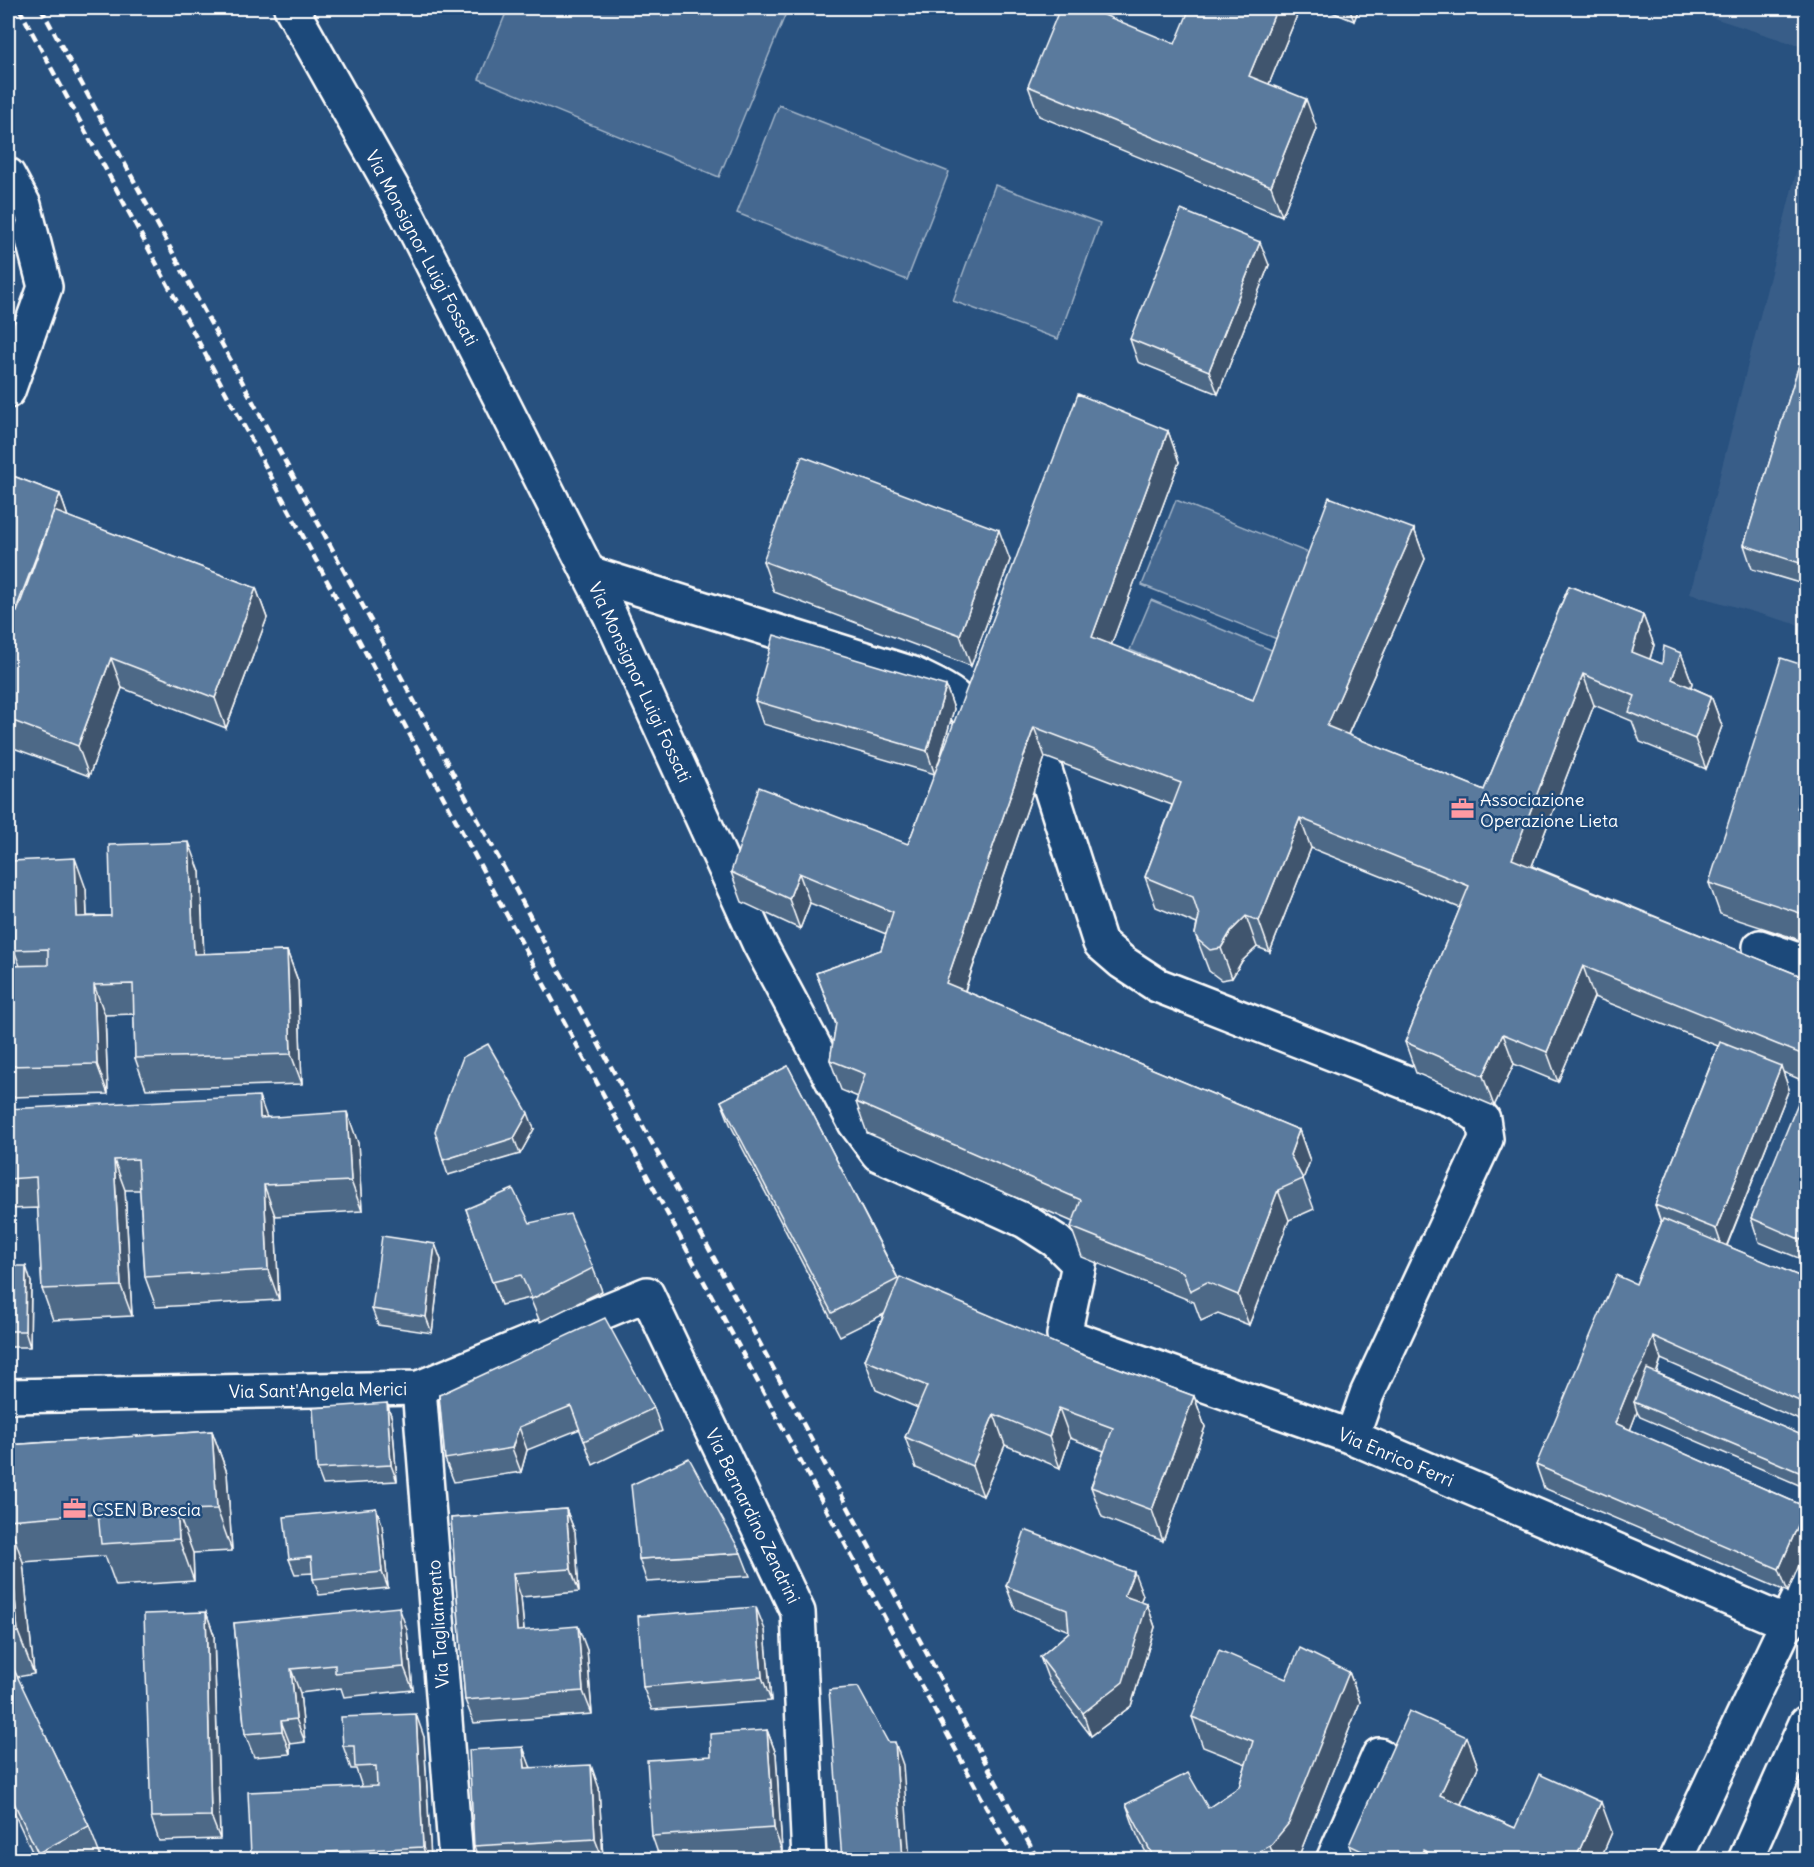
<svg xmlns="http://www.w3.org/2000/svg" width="1814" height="1867" viewBox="0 0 1814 1867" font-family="Delius,sans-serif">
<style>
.built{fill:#375d88}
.green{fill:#446890;stroke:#a2b4c8;stroke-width:1.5}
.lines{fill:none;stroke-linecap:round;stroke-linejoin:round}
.minor-casing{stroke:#fff;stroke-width:38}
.minor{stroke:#1f4a7a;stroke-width:33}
.rail{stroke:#fff;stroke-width:4.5;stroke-dasharray:9 4.5;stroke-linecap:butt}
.wall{fill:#4d6987;stroke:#fff;stroke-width:1.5}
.shaded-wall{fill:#3f556e;stroke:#fff;stroke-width:1.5}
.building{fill:#5a7a9d;stroke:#fff;stroke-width:1.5}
.labels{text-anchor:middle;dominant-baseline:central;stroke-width:5;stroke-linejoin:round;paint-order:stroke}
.street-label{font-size:18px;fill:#fff;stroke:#1f4a7a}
.poi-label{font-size:18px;fill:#fff;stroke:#1f4a7a;text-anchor:start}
</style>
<rect width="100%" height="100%" fill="#28517f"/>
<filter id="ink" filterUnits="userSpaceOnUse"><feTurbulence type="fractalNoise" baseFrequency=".0167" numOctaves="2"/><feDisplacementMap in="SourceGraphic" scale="12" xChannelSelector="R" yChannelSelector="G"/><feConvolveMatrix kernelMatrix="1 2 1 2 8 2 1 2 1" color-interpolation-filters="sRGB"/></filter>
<g filter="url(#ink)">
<g class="built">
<path d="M1683,8H1806V48Z"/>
<path d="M1806,133V627L1690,594Z"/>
</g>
<g class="green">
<path d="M508,8H788L719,177L479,79Z"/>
<path d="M779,105L949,172L907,280L737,213Z"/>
<path d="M995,185L1100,223L1058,339L953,301Z"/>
<path d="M1176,500L1321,558L1287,643L1142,585Z"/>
<path d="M1151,600L1281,654L1260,704L1130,650Z"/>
</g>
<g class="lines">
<defs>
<g id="minor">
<path d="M291,8L408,216L610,615L759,943L855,1123L878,1154L1025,1221L1056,1241L1079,1264L1064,1335L1352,1437L1789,1624"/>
<path d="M8,175L24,205L45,287L8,391"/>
<path d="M589,573L913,674C943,689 961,693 975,727"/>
<path d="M1043,764L1100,943L1122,962L1157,985L1459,1103L1483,1119L1486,1139L1367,1394L1352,1437"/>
<path d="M1760,947L1806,963"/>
<path d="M419,1388L456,1860"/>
<path d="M8,1396L419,1388L647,1294L798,1612L809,1860"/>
<path d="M1333,1860L1379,1755"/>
<path d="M1675,1860L1806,1583"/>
<path d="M1745,1860L1806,1723"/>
</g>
</defs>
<use href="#minor" class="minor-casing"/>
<use href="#minor" class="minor"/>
<g class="rail">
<path d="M19,8L1015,1860"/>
<path d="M41,8L1038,1860"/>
</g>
</g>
<g class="wall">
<path d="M1300,8L1269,84L1317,129L1282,216L1039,116L1028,86Z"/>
<path d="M1322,8H1359L1354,21Z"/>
<path d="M1269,265L1218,394L1138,362L1130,339Z"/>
<path d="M1806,342V585L1752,569L1744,545Z"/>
<path d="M1168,431L1179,462L1111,645L1253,700L1414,529L1425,559L1348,735L1484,790L1569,586L1643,615L1654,645L1650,659L1662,664L1681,653L1692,683L1691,687L1711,696L1722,726L1706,769L1640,742L1632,721L1594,705L1532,866L1806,978V1082L1783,1072L1789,1089L1727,1246L1806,1279V1423L1661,1359L1657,1373L1806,1437V1488L1640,1417L1637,1412L1630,1430L1806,1507L1788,1592L1544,1488L1536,1465L1636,1284L1661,1223L1655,1205L1718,1046L1594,997L1558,1082L1514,1064L1494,1106L1416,1073L1405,1042L1460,908L1311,848L1270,952L1257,947L1242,961L1232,978L1221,980L1209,971L1195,934L1197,924L1156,907L1145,877L1172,805L1045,757L965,991L1299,1130L1310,1161L1303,1179L1314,1209L1289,1220L1249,1325L1218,1313L1201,1321L1194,1302L1082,1257L1071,1227L1073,1222L867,1133L856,1102L858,1097L841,1090L830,1060L836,1025L816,973L881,950L886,934L810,903L800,929L742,902L731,872L908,844L935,774L763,724L755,701L946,686L954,709L937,768Z"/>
<path d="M8,474L60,494L68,517L256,588L267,618L226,728L122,688L89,776L8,746Z"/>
<path d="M1010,560L971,666L774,592L763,561Z"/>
<path d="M1806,666V942L1720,914L1709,883Z"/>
<path d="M200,872L204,954L287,951L298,981L302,1084L146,1089L135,1058L134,1014L105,1015L108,1094L12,1097L8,1085V966H20L14,950L86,889L87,916H111Z"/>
<path d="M788,1066L899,1280L1078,1353L1194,1396L1205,1427L1163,1541L1102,1517L1091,1487L1104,1451L1070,1438L1060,1468L1005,1445L983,1496L916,1468L905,1437L918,1408L876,1390L865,1360L884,1314L840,1336L730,1124L721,1101Z"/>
<path d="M1806,1100V1261L1759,1242L1751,1218Z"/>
<path d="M8,1109L267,1117L358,1143L362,1211L275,1216L279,1300L156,1307L145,1277L140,1190H125L132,1316L53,1320L42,1289L38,1208L8,1209Z"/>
<path d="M534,1129L520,1154L448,1175L443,1160Z"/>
<path d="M466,1209L530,1223L593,1268L602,1291L540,1322L530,1298L501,1305Z"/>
<path d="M435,1244L441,1260L432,1333L378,1325L372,1309Z"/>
<path d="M8,1266L31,1282L30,1347H8Z"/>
<path d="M439,1395L654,1408L662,1431L593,1465L580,1429L527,1450L521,1472L454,1482L445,1459Z"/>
<path d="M387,1403L392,1419L397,1481L323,1485L317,1469Z"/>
<path d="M212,1431L227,1473L232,1551L193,1553L194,1581L116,1586L105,1556L23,1562L34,1674L17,1677L89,1826L102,1860H36L8,1800V1445Z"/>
<path d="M376,1508L382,1524L388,1588L319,1595L313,1579V1573L295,1574L289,1559Z"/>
<path d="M566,1509L575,1532L579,1592L521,1597L524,1631L587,1650L592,1714L474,1723L465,1700L451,1518Z"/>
<path d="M741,1553L750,1576L647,1582L639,1559Z"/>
<path d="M1006,1586L1143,1595L1140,1602L1147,1604L1155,1627L1131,1706L1091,1736L1049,1681L1040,1657L1069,1632V1631L1015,1609Z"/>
<path d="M206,1612L214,1635L220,1839L159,1841L151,1817Z"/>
<path d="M234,1623L407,1630L413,1690L344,1697L341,1688L300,1693L305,1742L290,1744V1754L254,1757L245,1734Z"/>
<path d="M765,1630L771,1701L652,1710L643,1687Z"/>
<path d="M1349,1672L1360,1702L1300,1853L1295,1860H1150L1137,1835L1126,1804L1208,1808L1239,1787L1246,1764L1203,1747L1192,1717L1286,1679Z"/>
<path d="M767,1730L776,1754L782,1851L660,1859L652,1836L711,1756Z"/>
<path d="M424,1737L431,1860H253L251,1856L362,1787L356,1769H351L343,1746Z"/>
<path d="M1467,1737L1478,1767L1461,1804L1515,1828L1612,1832L1600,1860H1354L1349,1845Z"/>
<path d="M523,1747L530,1767L599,1788L603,1860H479L474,1846Z"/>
</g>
<g class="shaded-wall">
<path d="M1277,8H1300L1260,106L1249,76Z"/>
<path d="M1349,8H1359L1354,21Z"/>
<path d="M1306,99L1317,129L1282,216L1271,186Z"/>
<path d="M8,196L17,221L8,245Z"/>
<path d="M1260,242L1269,265L1218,394L1209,371Z"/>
<path d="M1168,431L1179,462L1103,667L1092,637Z"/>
<path d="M60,494L68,517L22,640L13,617Z"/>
<path d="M1414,529L1425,559L1338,757L1327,726Z"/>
<path d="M999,530L1010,560L971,666L960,635Z"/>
<path d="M256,588L267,618L226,728L215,698Z"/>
<path d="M1643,615L1654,645L1643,682L1632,652Z"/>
<path d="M1681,653L1692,683L1683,709L1672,679Z"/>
<path d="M111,658L122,688L89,776L78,746Z"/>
<path d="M1583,674L1594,705L1523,889L1512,859Z"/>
<path d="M946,686L954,709L935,775L927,751Z"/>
<path d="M1711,696L1722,726L1706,769L1695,739Z"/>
<path d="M1034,727L1045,757L957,1013L946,983Z"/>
<path d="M1806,777V836L1797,808Z"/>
<path d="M1300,818L1311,848L1270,952L1259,921Z"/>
<path d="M189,842L200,872L205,984L194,954Z"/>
<path d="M75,858L86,889L88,947L77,917Z"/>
<path d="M799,873L810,903L800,929L789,899Z"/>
<path d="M1246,916L1257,947L1242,961L1232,978L1221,948L1231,931Z"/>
<path d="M287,951L298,981L302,1084L291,1054Z"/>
<path d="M1583,966L1594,997L1558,1082L1547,1052Z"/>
<path d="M94,985L105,1015L108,1094L97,1064Z"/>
<path d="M1503,1034L1514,1064L1494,1106L1483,1076Z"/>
<path d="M1781,1066L1789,1089L1724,1252L1716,1229Z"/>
<path d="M259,1096L270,1126L260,1118Z"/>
<path d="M347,1112L358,1143L362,1211L351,1181Z"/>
<path d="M528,1113L534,1129L520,1154L514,1138Z"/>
<path d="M1299,1130L1310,1161L1303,1179L1290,1155Z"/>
<path d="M114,1160L125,1190L132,1316L121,1286Z"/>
<path d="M264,1185L275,1216L279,1300L268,1270Z"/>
<path d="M1278,1190L1289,1220L1249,1325L1238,1295Z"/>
<path d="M435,1244L441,1260L432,1333L426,1317Z"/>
<path d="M26,1266L31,1282L30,1347L25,1331Z"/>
<path d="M1653,1336L1661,1359L1654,1380L1634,1402L1637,1412L1624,1446L1615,1423L1628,1391Z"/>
<path d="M1194,1396L1205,1427L1163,1541L1152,1510Z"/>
<path d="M387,1403L392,1419L397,1481L391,1465Z"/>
<path d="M1059,1408L1070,1438L1060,1468L1049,1437Z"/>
<path d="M994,1414L1005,1445L983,1496L972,1466Z"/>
<path d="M519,1427L527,1450L521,1472L512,1448Z"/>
<path d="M212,1431L227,1473L232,1551L217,1509Z"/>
<path d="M1806,1507V1548L1788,1592L1779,1569Z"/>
<path d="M376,1508L382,1524L388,1588L382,1572Z"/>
<path d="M566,1509L575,1532L579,1592L571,1569Z"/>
<path d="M177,1510L193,1553L194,1581L179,1539Z"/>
<path d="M8,1520L23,1562L34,1674L18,1632Z"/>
<path d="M1134,1572L1143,1595L1133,1620L1124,1596Z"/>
<path d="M513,1573L521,1597L526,1654L517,1631Z"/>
<path d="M1147,1604L1155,1627L1131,1706L1091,1736L1083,1713Z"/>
<path d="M399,1607L407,1630L413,1690L404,1667Z"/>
<path d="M756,1607L765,1630L771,1701L762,1677Z"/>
<path d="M206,1612L214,1635L220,1839L211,1816Z"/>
<path d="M578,1626L587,1650L592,1714L583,1691Z"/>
<path d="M291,1669L300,1693L305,1742L296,1719Z"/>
<path d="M1349,1672L1360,1702L1300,1853L1295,1860H1275L1270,1846Z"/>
<path d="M416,1714L424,1737L431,1860H427L423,1847Z"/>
<path d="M281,1721L290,1744V1754L282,1731Z"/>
<path d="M767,1730L776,1754L782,1851L774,1828Z"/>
<path d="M1467,1737L1478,1767L1451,1825L1440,1795Z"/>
<path d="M895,1742L903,1765L910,1860H903Z"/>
<path d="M523,1747L532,1771L525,1768Z"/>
<path d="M591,1765L599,1788L603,1860L595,1839Z"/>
<path d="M1601,1802L1612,1832L1600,1860H1575Z"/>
<path d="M1423,1850L1427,1860H1419Z"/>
<path d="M1398,1852L1400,1860H1394Z"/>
</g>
<g class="building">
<path d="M1060,8H1087L1175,44L1190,8H1277L1249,76L1306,99L1271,186L1028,86Z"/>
<path d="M1181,210L1260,242L1209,371L1130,339Z"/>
<path d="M1806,342V565L1744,545Z"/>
<path d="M1078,394L1168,431L1092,637L1253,700L1329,497L1414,529L1327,726L1484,790L1569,586L1643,615L1632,652L1662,664L1664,646L1681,653L1672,679L1711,696L1695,739L1629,712L1635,696L1583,674L1512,859L1806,978V1056L1583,966L1547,1052L1503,1034L1483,1076L1405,1042L1469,886L1300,818L1259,921L1246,916L1231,931L1221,948L1210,950L1198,940L1195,934L1199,916L1193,897L1145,877L1181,783L1034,727L946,983L1299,1130L1290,1155L1303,1179L1278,1190L1238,1295L1207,1282L1190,1291L1183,1272L1071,1227L1081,1200L856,1102L865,1074L830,1060L836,1023L816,973L881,950L893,912L799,873L789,899L731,872L759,787L908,844Z"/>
<path d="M802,456L999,530L960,635L763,561Z"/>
<path d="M8,474L60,494L15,612L8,609Z"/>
<path d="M54,511L256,588L215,698L111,658L78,746L8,719V609L17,612Z"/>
<path d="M774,635L946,686L927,751L755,701Z"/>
<path d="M1781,658L1806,666V777L1797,808L1806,812V915L1709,883Z"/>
<path d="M189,842L194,954L287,951L291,1054L135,1058L133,984L94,985L97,1064L8,1066V966L48,965V949L14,950L11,861L75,858L77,917L111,916L109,845Z"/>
<path d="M1720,1042L1781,1066L1716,1229L1655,1205Z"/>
<path d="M488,1044L528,1113L514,1138L443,1160L435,1131L463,1057Z"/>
<path d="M788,1066L898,1279L832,1313L721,1101Z"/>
<path d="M259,1096L260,1118L347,1112L351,1181L264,1185L268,1270L145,1277L138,1159L114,1160L121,1286L42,1289L36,1177L8,1179V1109Z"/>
<path d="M1800,1098L1806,1100V1242L1751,1218Z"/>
<path d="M513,1189L530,1223L570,1214L593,1268L532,1299L521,1275L492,1282L466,1209Z"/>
<path d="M1663,1219L1806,1279V1404L1653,1336L1646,1357L1628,1391L1615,1423L1806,1507L1779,1569L1536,1465L1616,1275L1636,1284Z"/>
<path d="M382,1236L435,1244L426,1317L372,1309Z"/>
<path d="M8,1266H26L25,1331H8Z"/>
<path d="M900,1277L1078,1353L1194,1396L1152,1510L1091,1487L1113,1428L1059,1408L1049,1437L994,1414L972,1466L905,1437L927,1386L865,1360Z"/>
<path d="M605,1318L654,1408L584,1441L571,1406L519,1427L512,1448L445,1459L439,1395Z"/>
<path d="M1647,1369L1806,1437V1475L1634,1402Z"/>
<path d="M387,1403L391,1465L317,1469L313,1408Z"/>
<path d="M212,1431L217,1509L177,1510L179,1539L101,1544L98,1513L8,1520L18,1632L8,1633V1445Z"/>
<path d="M689,1458L741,1553L639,1559L631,1485Z"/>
<path d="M376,1508L382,1572L313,1579L311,1557L289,1559L284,1517Z"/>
<path d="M566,1509L571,1569L513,1573L517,1631L578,1626L583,1691L465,1700L451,1518Z"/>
<path d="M1025,1530L1134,1572L1124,1596L1147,1604L1123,1682L1083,1713L1040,1657L1069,1632L1067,1610L1006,1586Z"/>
<path d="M399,1607L404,1667L335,1673V1665L291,1669L296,1719L281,1721L282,1731L245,1734L234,1623Z"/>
<path d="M756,1607L762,1677L643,1687L638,1616Z"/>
<path d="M206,1612L211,1816L151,1817L144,1614Z"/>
<path d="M1300,1648L1349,1672L1289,1823L1270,1846L1244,1860H1155L1126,1804L1188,1773L1208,1808L1239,1787L1253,1741L1192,1717L1219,1650L1286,1679Z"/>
<path d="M8,1657L89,1826L38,1853L8,1790Z"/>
<path d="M858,1687L888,1742H895L903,1860H842L829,1690Z"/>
<path d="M1409,1711L1467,1737L1440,1795L1515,1828L1539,1774L1601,1802L1575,1860H1445L1423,1850L1419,1860H1415L1398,1852L1394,1860H1381L1349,1845Z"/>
<path d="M416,1714L423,1847L251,1856L248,1792L377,1786L376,1766L355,1767L354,1746H343L341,1717Z"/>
<path d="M767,1730L774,1828L652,1836L647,1760L711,1756L710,1734Z"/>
<path d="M523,1747L525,1768L591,1765L595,1839L474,1846L469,1750Z"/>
</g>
</g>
<defs>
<symbol id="office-bare" viewBox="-9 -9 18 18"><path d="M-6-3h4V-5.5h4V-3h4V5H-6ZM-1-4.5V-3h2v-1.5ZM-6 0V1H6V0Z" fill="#ff9aa2" stroke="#1f4a7a" stroke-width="2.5" paint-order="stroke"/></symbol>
</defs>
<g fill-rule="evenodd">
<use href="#office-bare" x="1446" y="792" width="33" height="33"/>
<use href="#office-bare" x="58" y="1492" width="33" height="33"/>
</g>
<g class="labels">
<g class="street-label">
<text transform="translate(422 248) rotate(62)">Via Monsignor Luigi Fossati</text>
<text transform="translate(640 682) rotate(65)">Via Monsignor Luigi Fossati</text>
<text transform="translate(318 1390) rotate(-1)">Via Sant'Angela Merici</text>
<text transform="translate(1396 1457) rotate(23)">Via Enrico Ferri</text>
<text transform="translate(753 1516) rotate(64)">Via Bernardino Zendrini</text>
<text transform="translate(438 1624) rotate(-94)">Via Tagliamento</text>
</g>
<g class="poi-label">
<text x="1480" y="799">Associazione<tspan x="1480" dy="21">Operazione Lieta</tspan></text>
<text x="92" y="1509">CSEN Brescia</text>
</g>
</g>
<rect width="1814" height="1867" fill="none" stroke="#1f4a7a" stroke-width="30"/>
<rect x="15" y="15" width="1784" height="1837" fill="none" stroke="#fff" stroke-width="2" filter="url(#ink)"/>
</svg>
